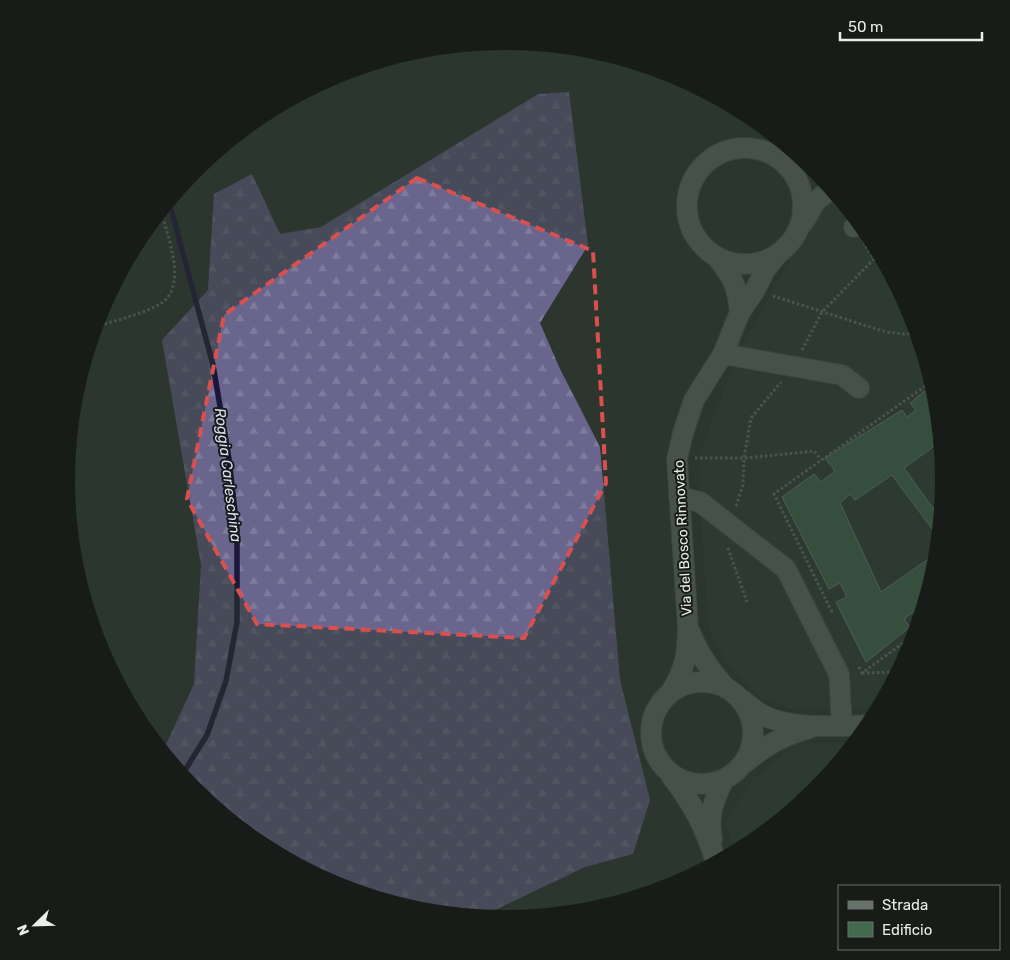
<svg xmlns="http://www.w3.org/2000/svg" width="1010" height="960" viewBox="0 0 1010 960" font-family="Rubik,sans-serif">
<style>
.built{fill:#2f3f34}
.forest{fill:url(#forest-firs)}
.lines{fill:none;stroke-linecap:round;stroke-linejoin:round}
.stream{stroke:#1c1638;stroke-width:5.5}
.building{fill:#416a4e;stroke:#7f8a82}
.minor-casing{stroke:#4b534e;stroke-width:22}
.path{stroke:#707872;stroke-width:3;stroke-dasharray:2.5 2.5;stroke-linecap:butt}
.minor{stroke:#677269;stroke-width:20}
.marked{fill:none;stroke:#da504f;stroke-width:4;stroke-dasharray:10 6;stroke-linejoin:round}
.labels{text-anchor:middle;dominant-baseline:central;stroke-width:4;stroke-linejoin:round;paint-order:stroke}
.street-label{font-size:14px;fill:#e8eee9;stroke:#181c19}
.water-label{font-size:15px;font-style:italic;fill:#dfddf9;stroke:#181c19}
</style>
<defs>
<pattern id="forest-firs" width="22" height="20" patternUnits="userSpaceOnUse" patternTransform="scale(1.25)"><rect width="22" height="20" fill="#69658d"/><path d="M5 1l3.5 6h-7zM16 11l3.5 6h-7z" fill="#7e7b9d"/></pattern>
</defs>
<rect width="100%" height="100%" fill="#2c362f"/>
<g class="built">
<path d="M830,187L870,236L910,312L935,395L944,480L935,566L910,648L879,706L791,709L761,697L729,667L709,629L700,502L699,456L737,355Z"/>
<path d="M795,745H853L815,790L749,845L735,852L726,822L752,780Z"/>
</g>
<path class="forest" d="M569,92L588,245L540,323L560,369L600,447L620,680L650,800L633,854L585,867L495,910L492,918L419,910L337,885L261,845L195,790L163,751L194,684L201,565L162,340L208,290L214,194L252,174L280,234L321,227L538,94Z"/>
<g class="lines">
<path class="stream" d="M169,201L213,365L229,459L237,529V622L226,681L207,735L182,775"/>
</g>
<path class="building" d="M932,385L935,395L940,442L904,468L940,518L938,537L892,475L855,500L850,494L840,503L881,592L937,553L935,566L921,613L917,609L904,619L910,627L866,662L836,602L847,597L840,583L829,589L782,497L814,474L821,482L835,471L825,458L902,410L907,417L916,410L910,403Z"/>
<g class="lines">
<defs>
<g id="minor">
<circle cx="745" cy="206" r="58"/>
<path d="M803,223L816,201L831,189"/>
<path d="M854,227L860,224"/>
<path d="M717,257C733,278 737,285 740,312"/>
<path d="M723,354L842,375L859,388"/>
<path d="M679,497L700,502L786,569L839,674L842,726"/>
<path d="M690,632C698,653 709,669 724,686"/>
<circle cx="702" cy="733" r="51"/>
<path d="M671,692C686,667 687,655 688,628L677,459L683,433L694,400L723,354L740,312L755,290L765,270L777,255"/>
<path d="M742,700C748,704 754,710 761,714C789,730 837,726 869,725"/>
<path d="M746,762C769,743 781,737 810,728"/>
<path d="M672,777C694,805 705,828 716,862"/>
<path d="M712,839C708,815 713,802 723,781"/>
</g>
</defs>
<use href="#minor" class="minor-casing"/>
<g class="path">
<path d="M773,296L886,332L903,334L917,333"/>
<path d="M95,327C116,320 141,315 160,304C189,287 167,235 161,211"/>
<path d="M802,350L822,312L874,259L864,243"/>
<path d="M695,458H744L814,451L821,460"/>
<path d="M736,506L743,485L744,458L751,418L781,382"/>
<path d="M728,548L747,602"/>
<path d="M832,612L774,494L931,382"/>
<path d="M859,667L862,673L914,635"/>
<path d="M862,673L898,672"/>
</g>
<use href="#minor" class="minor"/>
</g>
<path d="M0 0H1010V960H0ZM417,178L593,251L606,483L524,638L257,624L187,499L224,315Z" fill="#2c362f" fill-opacity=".55" fill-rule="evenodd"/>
<path class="marked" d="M417,178L593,251L606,483L524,638L257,624L187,499L224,315Z"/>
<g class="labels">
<g class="street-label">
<text transform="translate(683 538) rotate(-93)">Via del Bosco Rinnovato</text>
</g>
<g class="water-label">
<text transform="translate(228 475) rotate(83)">Roggia Carleschina</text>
</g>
</g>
<path d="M0 0H1010V960H0ZM75 480a430 430 0 1 1 860 0a430 430 0 1 1-860 0Z" fill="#181c19" fill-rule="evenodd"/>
<rect x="838" y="885" width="162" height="65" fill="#181c19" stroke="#6b706c"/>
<rect x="848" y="901" width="25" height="8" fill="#677269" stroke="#6b706c"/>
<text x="882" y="910" font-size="15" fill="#e8eee9">Strada</text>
<rect x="848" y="922" width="25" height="15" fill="#416a4e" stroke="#6b706c"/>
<text x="882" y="935" font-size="15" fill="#e8eee9">Edificio</text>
<g transform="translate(35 925) rotate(247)" stroke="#181c19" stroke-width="4" paint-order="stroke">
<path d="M0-4L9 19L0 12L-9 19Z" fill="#e8eee9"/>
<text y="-8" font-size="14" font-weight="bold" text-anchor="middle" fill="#e8eee9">N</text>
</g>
<path d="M840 32v8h142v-8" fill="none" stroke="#e8eee9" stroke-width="2.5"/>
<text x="848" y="32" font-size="15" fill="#e8eee9" stroke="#181c19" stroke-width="4" paint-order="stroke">50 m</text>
</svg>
